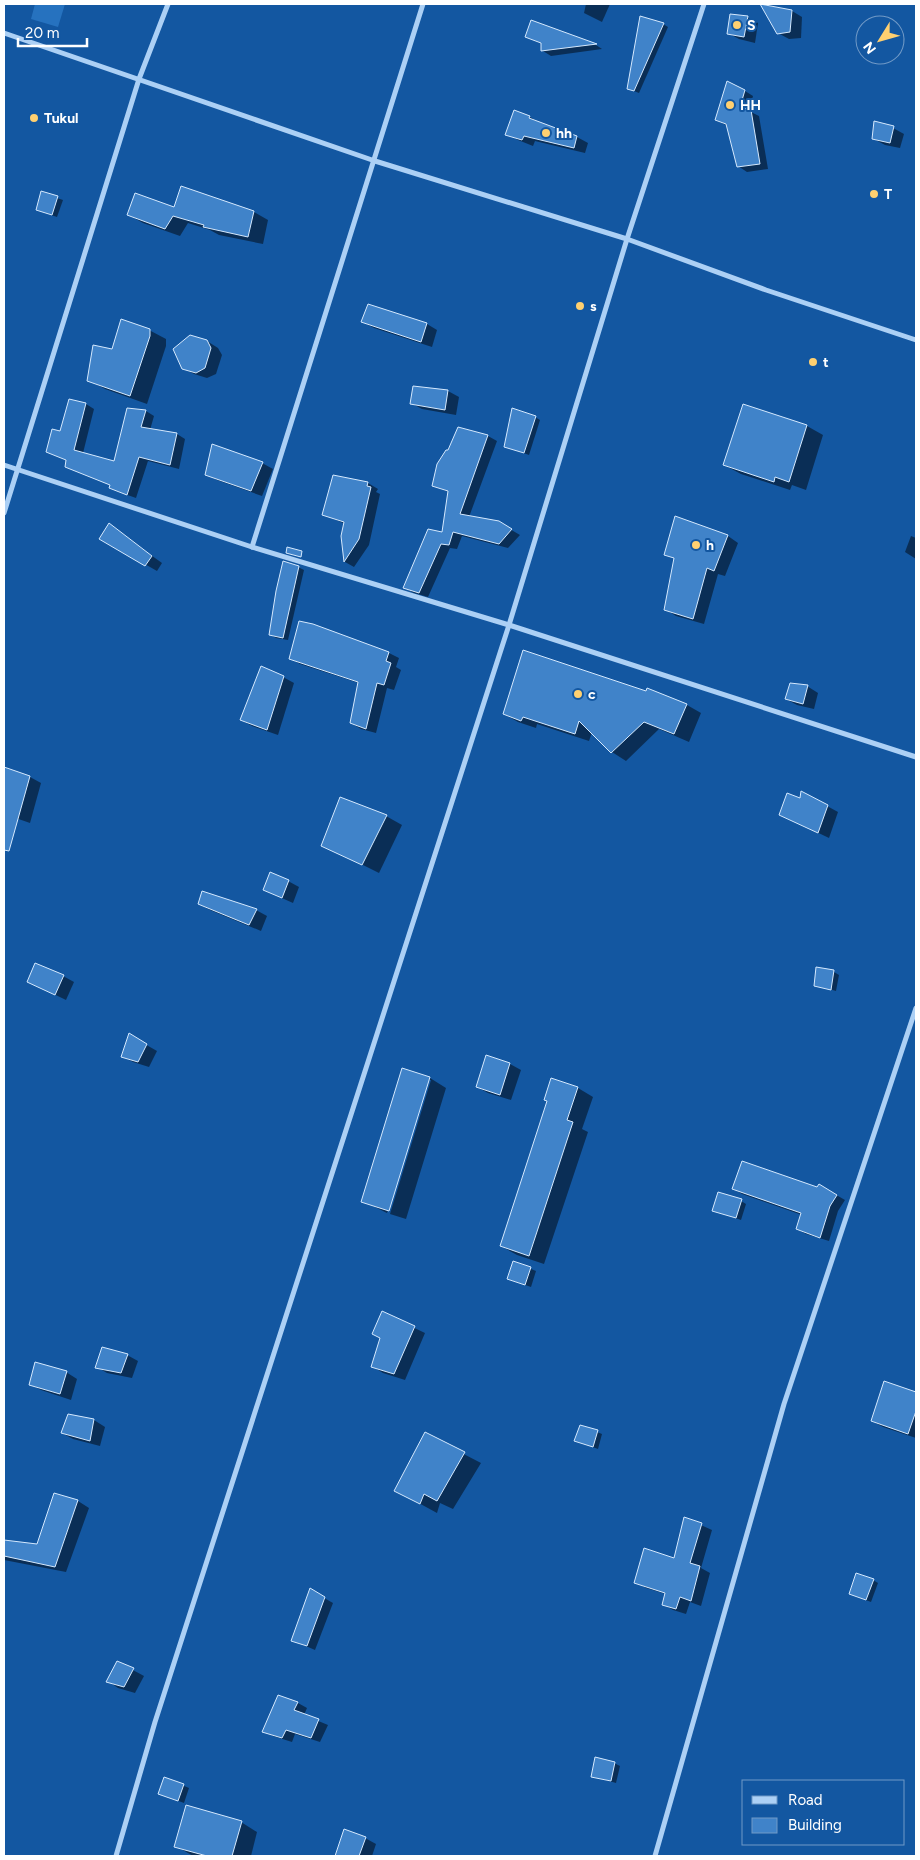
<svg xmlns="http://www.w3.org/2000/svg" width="920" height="1860" viewBox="0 0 920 1860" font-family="Figtree,sans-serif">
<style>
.green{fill:#2672bf}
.shadow{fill:#0007}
.building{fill:#4083c9;stroke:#d5e9fe}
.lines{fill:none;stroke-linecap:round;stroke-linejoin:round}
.street{stroke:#acd0f5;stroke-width:5}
.poi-dot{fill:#ffd070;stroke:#1357a1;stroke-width:2}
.labels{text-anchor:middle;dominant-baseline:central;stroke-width:4;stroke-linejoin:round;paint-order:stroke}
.poi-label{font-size:14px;font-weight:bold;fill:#fff;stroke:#1357a1;text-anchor:start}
</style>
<rect width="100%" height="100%" fill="#1357a1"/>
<path class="green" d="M35,4H65L58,27L31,19Z"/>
<g class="shadow">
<path d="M586,4H610L602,22L584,13Z"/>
<path d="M761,4L792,11L802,17L801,38L789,39L778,33Z"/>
<path d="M747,17L758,23L755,43L739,39L728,33Z"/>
<path d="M531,22L596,45L602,49L551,56L543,51V44L526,36Z"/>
<path d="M663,24L668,27L639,93L634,91L628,88Z"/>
<path d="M745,91L753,96L749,111L759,116L768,169L747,172L738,166L728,126L716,120Z"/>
<path d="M514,112L530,117L541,124L577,137L588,143L585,153L535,141L533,146L518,140L507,134Z"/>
<path d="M893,128L904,134L900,148L885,145L874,139Z"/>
<path d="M42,193L63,200L57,217L37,210Z"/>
<path d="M175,209L254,212L268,220L263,244L219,235L210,230L188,223L180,236L143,223L129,215Z"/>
<path d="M363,322L427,324L437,330L432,347L374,328Z"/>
<path d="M149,330L166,339V346L147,404L105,389L89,380L113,351Z"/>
<path d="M207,341L218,348L222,355L216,374L207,378L194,374L183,368Z"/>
<path d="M414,387L448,391L459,397L456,415L422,409L411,403Z"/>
<path d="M86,404L94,409L83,453L115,463L128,409L146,411L154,416L150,430L177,434L185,439L179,469L148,461L136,498L119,492L110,488L111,485L66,467L68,461L47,452L61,432Z"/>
<path d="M535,417L540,420L529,455L505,446Z"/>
<path d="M807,426L823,435L806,490L792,485L790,490L741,474L724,465Z"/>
<path d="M459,429L488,436L497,441L469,517L508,528L520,535L508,548L462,536L457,549L450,548L428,597L414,593L405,588L443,534L449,492L434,486Z"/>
<path d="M262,463L273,469L262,496L217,480L206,474Z"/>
<path d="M334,476L368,483L378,489L376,492L380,494L369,545L354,567L345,562L342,536L345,524L324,514Z"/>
<path d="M676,518L728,536L738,543L725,576L718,574L704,624L676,616L665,609L675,559L666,554Z"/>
<path d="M109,525L162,563L157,571L101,539Z"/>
<path d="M911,536L916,538V559L905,552Z"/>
<path d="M298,567L304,570L288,640L276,638L271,635Z"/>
<path d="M313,625L389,653L399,658L396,667L401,670L394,690L387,688L376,733L361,729L351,723L359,683L300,664L290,658Z"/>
<path d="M283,677L294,683L278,735L252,726L241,720Z"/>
<path d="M807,686L818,693L814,709L797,705L786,699Z"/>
<path d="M647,689L687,705L701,713L689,742L659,729L626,761L612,752L592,732L589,741L537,724L536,728L518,722L504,714L646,692Z"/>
<path d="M4,768L30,777L41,783L30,823L4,814Z"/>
<path d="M827,806L838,812L829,838L781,815Z"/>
<path d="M386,816L402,825L379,873L323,845Z"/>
<path d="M288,881L299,887L293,903L275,895Z"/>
<path d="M199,904L256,910L267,916L261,931L210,910Z"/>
<path d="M834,972L839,975L836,991L815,985Z"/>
<path d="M63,976L74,982L66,1000L29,982Z"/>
<path d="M129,1035L157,1051L149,1067L133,1062L122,1056Z"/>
<path d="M487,1057L510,1064L521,1070L511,1100L488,1093L477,1087Z"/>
<path d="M403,1070L430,1078L446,1088L406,1219L390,1214L431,1080H428L387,1213L363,1201Z"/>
<path d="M552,1079L578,1088L593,1097L582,1129L588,1132L544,1264L517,1255L501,1246L548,1101Z"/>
<path d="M819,1185L845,1200L838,1211L829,1241L806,1234L797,1229L802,1215L742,1194L734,1189H817Z"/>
<path d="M741,1201L746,1204L741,1220L713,1210Z"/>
<path d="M514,1262L536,1271L531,1287L508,1279Z"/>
<path d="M383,1313L425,1333L405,1380L383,1373L372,1366L381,1339Z"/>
<path d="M127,1355L138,1361L132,1378L107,1373L97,1367Z"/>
<path d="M66,1372L77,1379L71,1400L41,1390L30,1384Z"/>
<path d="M885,1383L916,1394V1438L883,1427L872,1421Z"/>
<path d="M69,1415L94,1420L105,1427L100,1446L73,1439L62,1433Z"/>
<path d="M597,1432L602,1434L598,1449L576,1441Z"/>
<path d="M425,1434L481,1463L453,1509L440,1503L437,1513L395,1490Z"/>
<path d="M55,1495L78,1501L89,1508L66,1572L4,1560V1541L38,1545Z"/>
<path d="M685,1518L712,1530L701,1568L710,1573L701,1606L690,1602L686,1614L673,1610L663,1604L666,1594L646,1588L636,1582L674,1559Z"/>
<path d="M873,1580L878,1583L871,1602L855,1596Z"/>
<path d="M310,1590L333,1603L315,1650L292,1640Z"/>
<path d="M118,1662L144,1676L135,1693L118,1688L108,1681Z"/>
<path d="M279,1697L298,1703L307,1708L304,1715L328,1725L320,1742L295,1734L292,1742L273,1736L264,1731Z"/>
<path d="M614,1763L620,1766L616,1783L592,1776Z"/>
<path d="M165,1778L189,1788L184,1803L165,1796Z"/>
<path d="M241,1822L257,1832L251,1856H193L176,1846Z"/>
<path d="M365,1838L376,1844L372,1856H340L337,1855Z"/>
</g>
<g class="building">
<path d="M760,4L792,10L790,32L777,34Z"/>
<path d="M730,14L748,16L744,37L727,34Z"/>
<path d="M640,16L664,23L634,91L627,89Z"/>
<path d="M531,20L597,44L541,51V43L525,37Z"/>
<path d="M727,81L745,90L740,107L751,110L760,164L737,167L726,124L715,120Z"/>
<path d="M514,110L530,116L529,118L577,136L574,148L524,136L522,140L505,135Z"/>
<path d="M874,121L894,126L890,143L872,139Z"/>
<path d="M181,186L254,211L248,237L203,227L204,225L173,216L165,229L127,215L135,193L174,207Z"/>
<path d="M41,191L58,196L52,215L36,210Z"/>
<path d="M368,304L427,323L421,342L361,322Z"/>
<path d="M121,319L150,329V336L130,396L87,381L93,345L112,349Z"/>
<path d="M190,335L207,340L211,348L205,368L196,373L182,369L173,349Z"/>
<path d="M413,386L448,390L445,410L410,404Z"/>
<path d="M69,399L86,403L74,450L114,461L127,408L146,410L141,427L177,433L170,465L139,457L127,495L109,488L110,485L65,467L66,460L46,452L52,429L60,431Z"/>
<path d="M743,404L807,425L789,482L775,477L774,482L723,465Z"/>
<path d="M512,408L536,416L524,453L504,447Z"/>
<path d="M458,427L488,435L460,514L499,521L512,529L499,544L453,532L449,545L441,544L419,593L403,588L428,529L442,532L448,491L432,486L437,464L446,450H448Z"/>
<path d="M212,444L263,462L251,491L205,475Z"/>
<path d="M333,475L368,482L367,486L371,487L359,539L344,562L341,536L344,522L322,515Z"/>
<path d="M675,516L728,535L714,571L707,568L693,619L664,610L674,558L664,555Z"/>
<path d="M109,523L152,556L145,566L99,539Z"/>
<path d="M287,547L302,551L301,557L286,553Z"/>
<path d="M283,561L299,566L283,638L269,635L276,591Z"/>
<path d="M299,621L313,624L389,652L386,661L391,663L384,685L377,683L366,729L350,723L358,682L289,659Z"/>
<path d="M523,650L646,691L647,688L687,704L674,734L644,722L611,753L579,721L575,734L523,717L521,721L503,714Z"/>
<path d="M261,666L284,676L267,730L240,720Z"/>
<path d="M790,683L808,685L803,704L785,699Z"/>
<path d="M4,767L30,776L9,851L4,850Z"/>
<path d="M801,791L828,805L818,833L779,815L787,793L800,798Z"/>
<path d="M340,797L387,815L362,865L321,846Z"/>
<path d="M270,872L289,880L282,898L263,890Z"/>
<path d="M202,891L257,909L249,925L198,904Z"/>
<path d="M35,963L64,975L55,995L27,982Z"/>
<path d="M816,967L834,970L831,990L814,986Z"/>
<path d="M129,1033L147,1044L138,1062L121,1057Z"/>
<path d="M486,1055L510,1063L500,1095L476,1087Z"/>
<path d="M402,1068L430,1077L389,1211L361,1202Z"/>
<path d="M551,1078L578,1087L567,1120L573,1122L529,1256L500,1246L547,1101L544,1100Z"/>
<path d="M742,1161L817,1187L819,1184L837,1195L830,1206L820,1238L796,1229L801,1213L732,1189Z"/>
<path d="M718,1192L742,1199L736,1218L712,1211Z"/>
<path d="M513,1261L531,1267L525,1285L507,1279Z"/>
<path d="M382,1311L415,1326L394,1374L371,1367L380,1338L372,1334Z"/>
<path d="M102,1347L128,1354L121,1373L95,1368Z"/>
<path d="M35,1362L67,1371L60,1394L29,1385Z"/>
<path d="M884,1381L916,1392V1411L908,1434L871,1421Z"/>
<path d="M68,1414L94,1419L90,1441L61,1433Z"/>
<path d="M580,1425L598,1430L593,1447L574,1441Z"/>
<path d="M425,1432L465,1452L437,1501L424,1494L420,1504L394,1491Z"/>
<path d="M54,1493L78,1500L55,1567L4,1556V1540L37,1544Z"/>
<path d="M684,1517L702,1523L690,1563L700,1566L691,1601L680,1597L676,1609L662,1605L665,1593L634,1583L644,1548L674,1558Z"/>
<path d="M856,1573L874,1579L866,1600L849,1594Z"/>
<path d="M310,1588L325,1597L307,1646L291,1641Z"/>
<path d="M117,1661L134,1668L124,1687L106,1682Z"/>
<path d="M278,1695L298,1702L294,1710L319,1719L311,1738L286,1730L282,1738L262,1732Z"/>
<path d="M595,1757L615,1762L611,1781L591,1777Z"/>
<path d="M164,1777L184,1784L178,1801L158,1794Z"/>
<path d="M186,1805L242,1821L232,1856H207L174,1847Z"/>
<path d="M344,1829L366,1837L359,1856H335Z"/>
</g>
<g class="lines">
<g class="street">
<path d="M4,33L375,161L627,239L766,290L916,340"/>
<path d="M4,465L252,547L509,625L916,757"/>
<path d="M4,513L139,79L168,4"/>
<path d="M252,547L423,4"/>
<path d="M116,1856L155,1722L509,625L627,239L704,4"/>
<path d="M655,1856L784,1404L916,1008"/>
</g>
</g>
<g class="poi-dot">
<circle cx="737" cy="25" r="5"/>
<circle cx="730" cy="105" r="5"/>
<circle cx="34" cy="118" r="5"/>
<circle cx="546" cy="133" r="5"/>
<circle cx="874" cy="194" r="5"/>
<circle cx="580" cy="306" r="5"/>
<circle cx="813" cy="362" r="5"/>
<circle cx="696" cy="545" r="5"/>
<circle cx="578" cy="694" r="5"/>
</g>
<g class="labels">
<g class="poi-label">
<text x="747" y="25">S</text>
<text x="740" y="105">HH</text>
<text x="44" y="118">Tukul</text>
<text x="556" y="133">hh</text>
<text x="884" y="194">T</text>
<text x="590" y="306">s</text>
<text x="823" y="362">t</text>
<text x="706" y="545">h</text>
<text x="588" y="694">c</text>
</g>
</g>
<rect width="920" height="1860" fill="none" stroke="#ffffff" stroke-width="10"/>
<rect x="742" y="1780" width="162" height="65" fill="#1357a1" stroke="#719ac7"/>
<rect x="752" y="1796" width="25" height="8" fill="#acd0f5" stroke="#719ac7"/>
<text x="788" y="1805" font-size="15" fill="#ffffff">Road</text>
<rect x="752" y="1818" width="25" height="15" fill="#4083c9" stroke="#719ac7"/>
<text x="788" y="1830" font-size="15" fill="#ffffff">Building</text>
<g transform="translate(880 40) rotate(233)"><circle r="24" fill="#1357a1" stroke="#719ac7"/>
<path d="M0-4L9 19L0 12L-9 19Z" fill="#ffd070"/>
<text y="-8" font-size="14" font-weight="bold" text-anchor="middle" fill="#ffffff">N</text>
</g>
<path d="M18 38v8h69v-8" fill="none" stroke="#ffffff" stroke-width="2.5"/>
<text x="25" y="38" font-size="15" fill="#ffffff" stroke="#1357a1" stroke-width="4" paint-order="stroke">20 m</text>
</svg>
